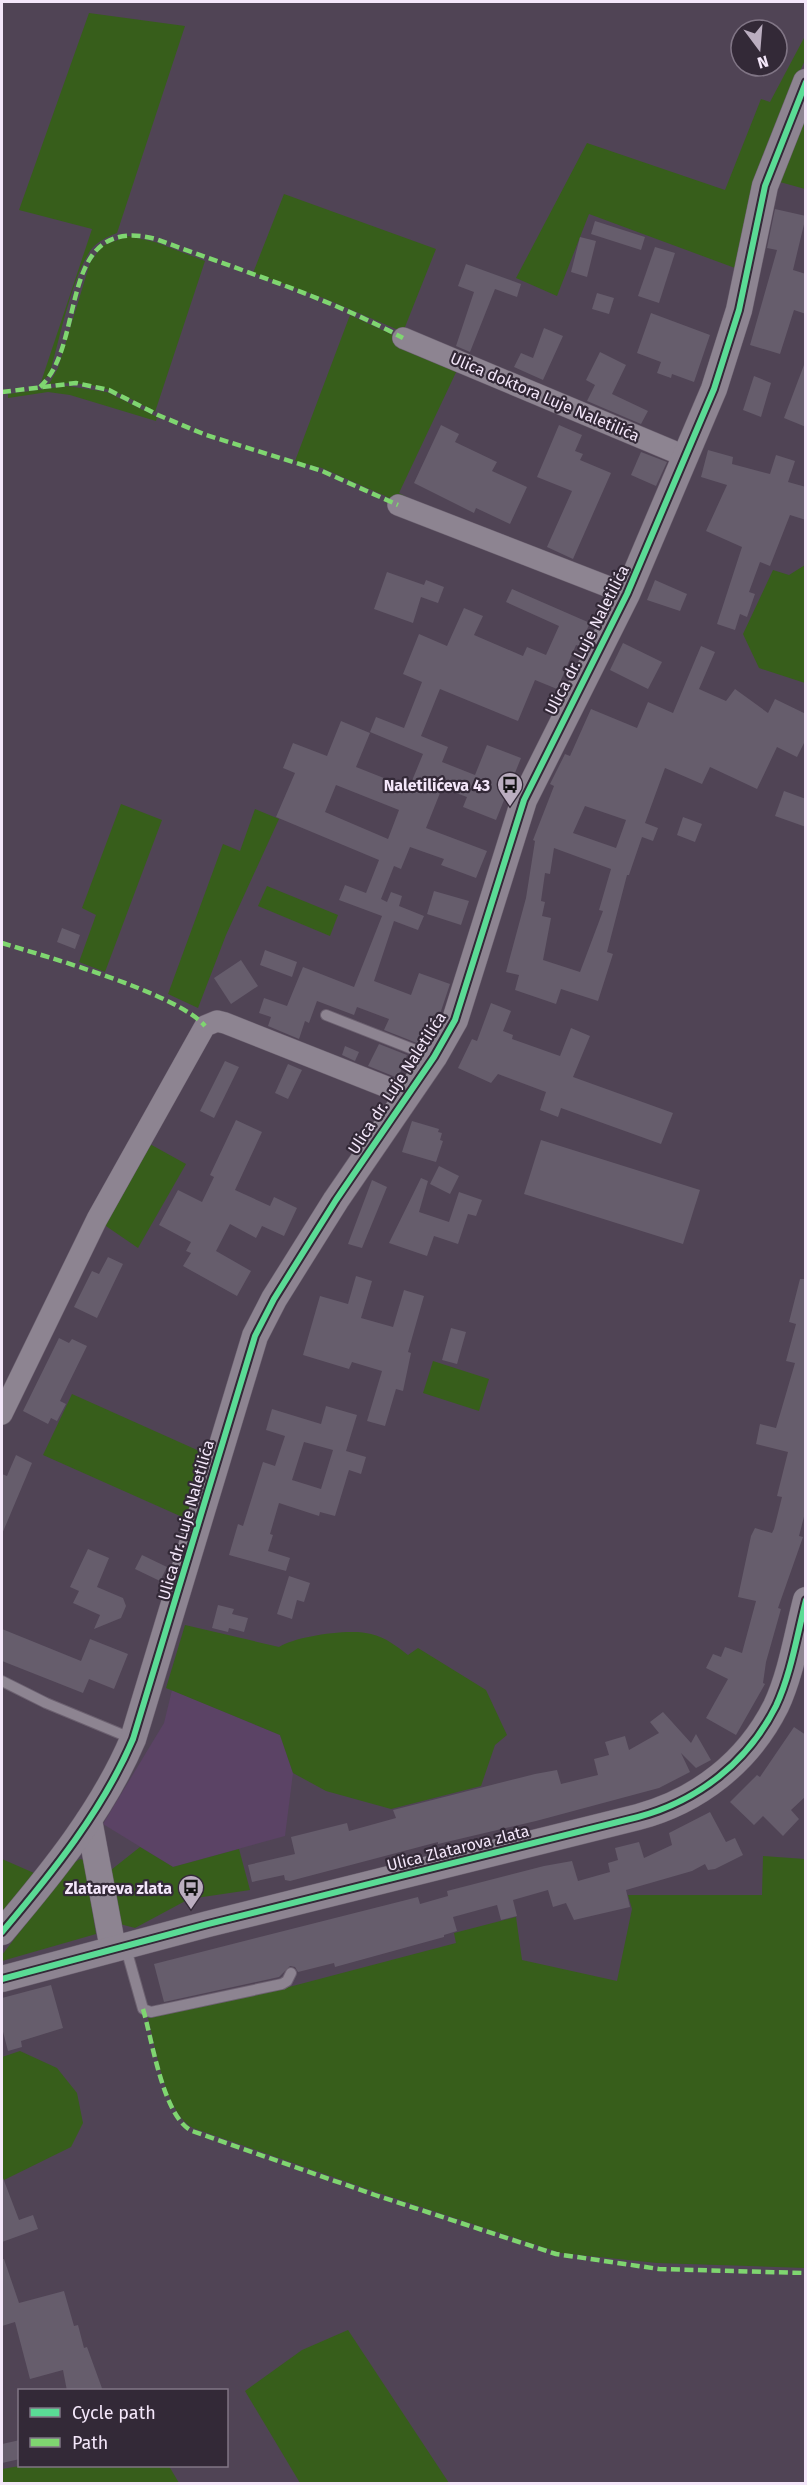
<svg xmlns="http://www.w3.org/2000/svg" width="807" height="2485" viewBox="0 0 807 2485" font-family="'Fira Sans',sans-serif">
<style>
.built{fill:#5b4365}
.green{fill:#375e1b}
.building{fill:#665d6c;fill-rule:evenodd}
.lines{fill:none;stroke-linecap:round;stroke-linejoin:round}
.service-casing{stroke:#6c6170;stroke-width:12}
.minor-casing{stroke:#6c6170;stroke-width:22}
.tertiary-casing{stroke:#6c6170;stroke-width:27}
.service{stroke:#8d8491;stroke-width:10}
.minor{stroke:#8d8491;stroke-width:21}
.tertiary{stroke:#8d8491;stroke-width:26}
.quiet{stroke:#7fd670;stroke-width:4.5;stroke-dasharray:9 4.5;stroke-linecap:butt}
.cycleway-casing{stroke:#332937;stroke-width:10}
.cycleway{stroke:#5adb95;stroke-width:6}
.labels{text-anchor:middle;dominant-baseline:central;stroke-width:4.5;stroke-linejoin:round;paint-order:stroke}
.street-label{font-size:16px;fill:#f4e7fa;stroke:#332937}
.poi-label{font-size:16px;font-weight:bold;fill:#f4e7fa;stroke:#332937;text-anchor:end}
</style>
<rect width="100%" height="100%" fill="#504455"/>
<path class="built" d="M172,1690L280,1735L293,1773L285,1836L173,1867L103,1824L164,1723Z"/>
<g class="green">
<path d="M89,13L185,26L117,233C107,237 96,242 90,251C72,279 60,336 51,369L48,376L41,382L92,229L19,210Z"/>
<path d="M805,36V60L773,132L757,177L735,268L589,214L557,296L516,278L587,143L725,190L761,99L770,102Z"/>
<path d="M805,108V189L780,182L792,141Z"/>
<path d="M284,194L436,249L403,332L326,299L253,273Z"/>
<path d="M128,236L155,242L205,261L155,412C117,390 94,380 49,384L58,368L90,263L102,246Z"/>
<path d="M350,315L459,366L399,493L407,497L403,500L392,499L322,468L295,461Z"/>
<path d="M67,386L107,392L157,417L156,421L70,395L48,392L8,398V394Z"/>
<path d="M805,565V683L759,668L743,634L773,570L789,575Z"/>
<path d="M121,804L162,820L105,972L79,962L96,915L82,908Z"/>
<path d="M255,809L279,819L226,935L198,1008L168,994L223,844L240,851Z"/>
<path d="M267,886L338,915L330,936L258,906Z"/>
<path d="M148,1143L186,1164L138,1248L103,1224Z"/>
<path d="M433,1361L489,1379L479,1411L423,1393Z"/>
<path d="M72,1394L206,1454L189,1520L43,1455Z"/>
<path d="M185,1625L279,1647C296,1636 351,1628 371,1634C385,1637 398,1647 408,1655L418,1648L486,1690L507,1735L495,1745L481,1786L391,1809L326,1791L293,1773L280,1735L166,1688Z"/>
<path d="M140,1847L173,1867L239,1849L250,1890L189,1899L135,1928L120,1924L111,1870Z"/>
<path d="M763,1856L805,1859V2268L657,2263L561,2253L376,2192L193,2128C165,2113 156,2048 148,2018L289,1987L456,1943L454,1933L516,1917L522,1960L617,1981L632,1909L628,1895H762Z"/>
<path d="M2,1859L34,1873L2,1912Z"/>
<path d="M80,1859L84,1860L96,1934L2,1961V1955L72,1864Z"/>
<path d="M20,2051L57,2068L77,2093L83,2123L71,2147L2,2181V2057Z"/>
<path d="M348,2330L449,2483H300L245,2391L302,2350Z"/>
<path d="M20,2466H169L179,2483H2V2469Z"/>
</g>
<g class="building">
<path d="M775,209L806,216L793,270L806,274V314L794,310L780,354L750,345L777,250L767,248Z"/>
<path d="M595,221L645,237L641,250L591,234Z"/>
<path d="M580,237L596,241L587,277L571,272Z"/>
<path d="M655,247L675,253L659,303L638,296Z"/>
<path d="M466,264L521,284L517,297L495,289L470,352L456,346L474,292L458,286Z"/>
<path d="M597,293L614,298L609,314L592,309Z"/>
<path d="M651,313L710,335L694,382L672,374L671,378L657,373L661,362L637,353Z"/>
<path d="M544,328L563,336L543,380L514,367L521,353L533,358Z"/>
<path d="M600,352L626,365L612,394L648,411L641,424L587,401L595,385L586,380Z"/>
<path d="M804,365L806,366V427L784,418Z"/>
<path d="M754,376L771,383L761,417L743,410Z"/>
<path d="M441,425L459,434L455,442L497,462L492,471L527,487L510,524L476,508L474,513L414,483Z"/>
<path d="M559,425L582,435L575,451L583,454L580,460L611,473L573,559L547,547L572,491L537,477Z"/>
<path d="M708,450L733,457L732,464L770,474L776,455L795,461L788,482L806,487V520L790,515L770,566L760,562L749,592L755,594L747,617L740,614L735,630L717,624L742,547L706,531L727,485L701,477Z"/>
<path d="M641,452L667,462L656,486L631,475Z"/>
<path d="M387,572L424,585L426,580L444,587L438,603L421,597L413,623L374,609Z"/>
<path d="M655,580L687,594L680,611L647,600Z"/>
<path d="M512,589L590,623L579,646L576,645L557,689L535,680L518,721L440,689L421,736L448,747L442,762L475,775L487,745L521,758L496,820L463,807L467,797L442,788L426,828L487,851L476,878L441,865L444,859L410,847L401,869L394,866L381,899L387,902L391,892L402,896L399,906L424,916L418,930L394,921L374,981L411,995L419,973L450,984L439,1017L433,1015L422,1045L384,1030L389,1019L357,1007L354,1015L317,1001L309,1023L305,1021L299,1039L268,1026L271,1017L259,1013L264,998L287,1006L303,967L354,987L382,916L339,900L345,885L366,893L379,860L276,817L295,773L283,768L293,743L327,756L341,721L370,733L356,767L409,788L423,754L370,732L376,717L404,728L422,682L403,674L419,634L447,646L464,608L483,616L474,635L523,656L527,647L546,655L559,626L506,602ZM336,785L399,810L388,839L325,812Z"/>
<path d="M623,643L662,662L648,689L610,670Z"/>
<path d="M701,646L715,652L699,689L726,701L735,689L768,713L775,699L806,714V739L797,757L777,747L757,789L710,767L702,784L665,768L645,823L658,828L653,841L642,837L629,875H627L607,952L613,954L598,1001L561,989L556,1004L515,990L519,975L506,972L526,898L535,841L533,840L554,786L550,784L565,754L570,756L591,709L637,728L648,702L673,713ZM585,806L626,820L616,848L573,833ZM554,848L611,869L599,910L603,911L580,972L543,960L551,918L542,916L545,902L541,901L545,873L550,874Z"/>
<path d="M784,791L806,799V827L775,816Z"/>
<path d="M683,817L702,824L695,842L677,835Z"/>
<path d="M434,891L469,901L461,925L427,914Z"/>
<path d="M62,928L80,935L75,949L57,942Z"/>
<path d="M265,950L297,962L292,977L260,965Z"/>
<path d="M241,960L258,986L231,1004L214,978Z"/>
<path d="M491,1003L511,1011L503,1031L513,1035L512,1039L560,1056L571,1028L590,1036L573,1077L673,1113L661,1144L561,1108L558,1117L540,1110L546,1092L498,1074L491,1083L458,1068L472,1039L477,1041Z"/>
<path d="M379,1044L407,1055L398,1078L368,1066Z"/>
<path d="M345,1046L359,1052L355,1061L342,1055Z"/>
<path d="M225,1061L239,1067L214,1118L200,1111Z"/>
<path d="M288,1064L302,1070L288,1099L275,1093Z"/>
<path d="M236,1120L262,1132L235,1190L270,1206L274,1197L297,1208L284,1236L262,1226L256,1238L230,1224L216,1251L251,1271L237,1296L183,1266L191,1253L186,1251L191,1242L159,1225L178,1190L202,1202L214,1177L210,1175Z"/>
<path d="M412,1121L439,1129L438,1132L442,1133L440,1140L443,1141L436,1162L402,1152Z"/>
<path d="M541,1140L700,1190L683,1244L524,1194Z"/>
<path d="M439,1166L459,1176L450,1194L430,1184Z"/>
<path d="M421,1178L428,1181L419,1212L449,1222L459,1192L482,1200L476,1216L468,1214L458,1244L434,1236L427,1256L389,1243Z"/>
<path d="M372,1180L387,1187L362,1248L348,1244Z"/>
<path d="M108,1257L123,1264L97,1318L74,1307L92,1271L99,1274Z"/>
<path d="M356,1276L372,1281L361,1318L393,1327L404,1290L424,1296L408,1352L411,1353L403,1391L396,1389L385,1426L367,1421L382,1371L352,1362L349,1369L303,1355L320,1296L348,1304Z"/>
<path d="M800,1279H806V1509L799,1536L803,1537L778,1608L781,1609L766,1662L763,1683L765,1684L736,1735L706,1718L728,1679L706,1668L713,1654L721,1657L725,1647L742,1653L756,1601L738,1597L751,1536L755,1528L772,1533L774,1529L782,1497L777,1496L788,1452L756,1444L760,1424L776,1428L795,1363L786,1361L796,1324L789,1322Z"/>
<path d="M451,1328L466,1332L457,1364L442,1360Z"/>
<path d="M59,1338L69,1343L72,1339L87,1346L60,1401L66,1404L57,1421L51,1418L48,1424L23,1411Z"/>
<path d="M326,1406L357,1415L346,1451L366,1457L361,1474L349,1470L335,1516L320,1512L319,1516L279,1503L270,1534L273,1535L268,1551L290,1558L286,1571L229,1555L238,1524L243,1526L263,1462L275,1466L285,1436L266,1430L272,1409L321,1424ZM304,1442L333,1450L321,1489L292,1480Z"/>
<path d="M16,1455L32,1463L2,1534V1474L7,1476Z"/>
<path d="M88,1549L109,1558L97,1587L123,1598L126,1606L121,1618L94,1629L100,1615L73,1603L79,1591L70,1587Z"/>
<path d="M142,1555L167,1567L160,1581L135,1569Z"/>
<path d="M289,1576L310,1583L304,1602L297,1600L292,1619L277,1614Z"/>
<path d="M218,1605L234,1609L232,1614L248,1618L244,1632L229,1628L228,1632L212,1628Z"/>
<path d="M2,1629L81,1661L90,1639L128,1654L114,1689L89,1679L83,1693L2,1661Z"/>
<path d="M663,1712L691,1743L696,1734L711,1760L696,1768L681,1753L690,1772L659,1788L536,1821L438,1844V1842L290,1881L285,1880L284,1875L252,1882L248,1865L295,1854L291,1837L347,1823L349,1831L396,1818L393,1810L535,1774L557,1770L561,1784L598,1775L594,1759L609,1755L605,1742L625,1736L629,1750L659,1733L650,1722Z"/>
<path d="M794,1727L806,1735V1796L791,1810L799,1819L783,1836L763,1816L754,1825L730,1802L757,1775L760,1777Z"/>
<path d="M710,1812L726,1842L735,1838L743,1855L715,1869L708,1870L705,1864L692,1871L626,1890L630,1907L574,1920L566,1903L553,1907L548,1890L513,1900L517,1916L501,1920L497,1905L453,1917L457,1931L444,1935V1937L335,1967L334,1963L298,1972L295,1967L290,1966L279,1977L164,2002L154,1964L418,1897L420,1904L448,1896L447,1891L544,1866L572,1861L578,1881L610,1872L608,1863L618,1860L615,1848L639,1842L644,1858L672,1845L669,1833Z"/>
<path d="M51,1985L63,2028L21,2041L22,2047L8,2051L2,2028V1998Z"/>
<path d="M3,2178L19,2220L33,2215L38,2229L2,2242Z"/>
<path d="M2,2259H4L19,2303L64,2291L74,2326L78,2325L84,2348L87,2347L103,2391H67L63,2370L30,2379L15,2322L2,2326Z"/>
<path d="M20,2440V2459L2,2463V2444Z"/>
</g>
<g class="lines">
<defs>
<g id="service">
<path d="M326,1015L433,1057"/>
<path d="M2,1681L46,1703L133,1739"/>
<path d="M125,1945L143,2009L151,2012L282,1984L287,1981L291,1973"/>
</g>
<g id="minor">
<path d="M403,338L687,457"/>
<path d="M398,505L627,594"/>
<path d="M2,1414L97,1219L205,1026L217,1021L225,1023L407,1095"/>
</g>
<g id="tertiary">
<path d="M89,1820L113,1949"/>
<path d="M2,1932C52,1873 103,1810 133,1739L255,1336L274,1299L336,1200L434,1057L455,1020L524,800L627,594L714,389L739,310L765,186L806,82"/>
<path d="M2,1979L208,1924L638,1817C698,1801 748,1762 776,1706C791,1674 797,1635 806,1600"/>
</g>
</defs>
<use href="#service" class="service-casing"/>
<use href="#minor" class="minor-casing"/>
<use href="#tertiary" class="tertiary-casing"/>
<use href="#service" class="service"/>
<use href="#minor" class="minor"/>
<use href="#tertiary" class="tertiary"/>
<g class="quiet">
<path d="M40,387C88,343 55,213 156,239C239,270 325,296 403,338"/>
<path d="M2,392L76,383L109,390L158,415L206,435L322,471L398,505"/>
<path d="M2,943C47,957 177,993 205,1026"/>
<path d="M143,2009C152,2039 163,2117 192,2131L375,2195L556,2254L659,2269L806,2273"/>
</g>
<defs>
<g id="cycleway">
<path d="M2,1932C52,1873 103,1810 133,1739L255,1336L274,1299L336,1200L434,1057L455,1020L524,800L627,594L714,389L739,310L765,186L806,82"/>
<path d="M2,1979L208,1924L638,1817C698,1801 748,1762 776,1706C791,1674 797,1635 806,1600"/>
</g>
</defs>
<use href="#cycleway" class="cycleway-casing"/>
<use href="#cycleway" class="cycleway"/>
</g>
<defs>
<symbol id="bus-pin" viewBox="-11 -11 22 30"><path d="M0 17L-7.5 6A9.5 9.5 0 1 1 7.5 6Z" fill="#bbaec0" stroke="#332937"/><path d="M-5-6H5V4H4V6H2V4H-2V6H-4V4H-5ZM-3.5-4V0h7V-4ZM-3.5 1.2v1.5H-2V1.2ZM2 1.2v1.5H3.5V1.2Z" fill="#111"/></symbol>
</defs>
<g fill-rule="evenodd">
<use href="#bus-pin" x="495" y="770" width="30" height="40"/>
<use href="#bus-pin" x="176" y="1873" width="30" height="40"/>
</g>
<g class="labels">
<g class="street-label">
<text transform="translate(545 397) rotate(23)">Ulica doktora Luje Naletilića</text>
<text transform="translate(587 640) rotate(-63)">Ulica dr. Luje Naletilića</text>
<text transform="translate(397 1083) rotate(-57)">Ulica dr. Luje Naletilića</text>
<text transform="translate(186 1520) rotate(-74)">Ulica dr. Luje Naletilića</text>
<text transform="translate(458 1848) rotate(-14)">Ulica Zlatarova zlata</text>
</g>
<g class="poi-label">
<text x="490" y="785">Naletilićeva 43</text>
<text x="172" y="1888">Zlatareva zlata</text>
</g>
</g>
<rect width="807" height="2485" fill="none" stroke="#f4e7fa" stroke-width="6"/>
<rect x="18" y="2389" width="210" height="78" fill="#332937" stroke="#807585" stroke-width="1.5"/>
<rect x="30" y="2408" width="30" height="9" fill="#5adb95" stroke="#807585" stroke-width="1.5"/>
<text x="72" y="2419" font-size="18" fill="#f4e7fa">Cycle path</text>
<rect x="30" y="2438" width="30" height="9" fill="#7fd670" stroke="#807585" stroke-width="1.5"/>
<text x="72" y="2449" font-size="18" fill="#f4e7fa">Path</text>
<g transform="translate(759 48) rotate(164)"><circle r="28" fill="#332937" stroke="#807585" stroke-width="1.5"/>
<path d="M0-4.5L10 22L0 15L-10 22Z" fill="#bbaec0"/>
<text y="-9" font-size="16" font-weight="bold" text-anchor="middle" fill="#f4e7fa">N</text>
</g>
</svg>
